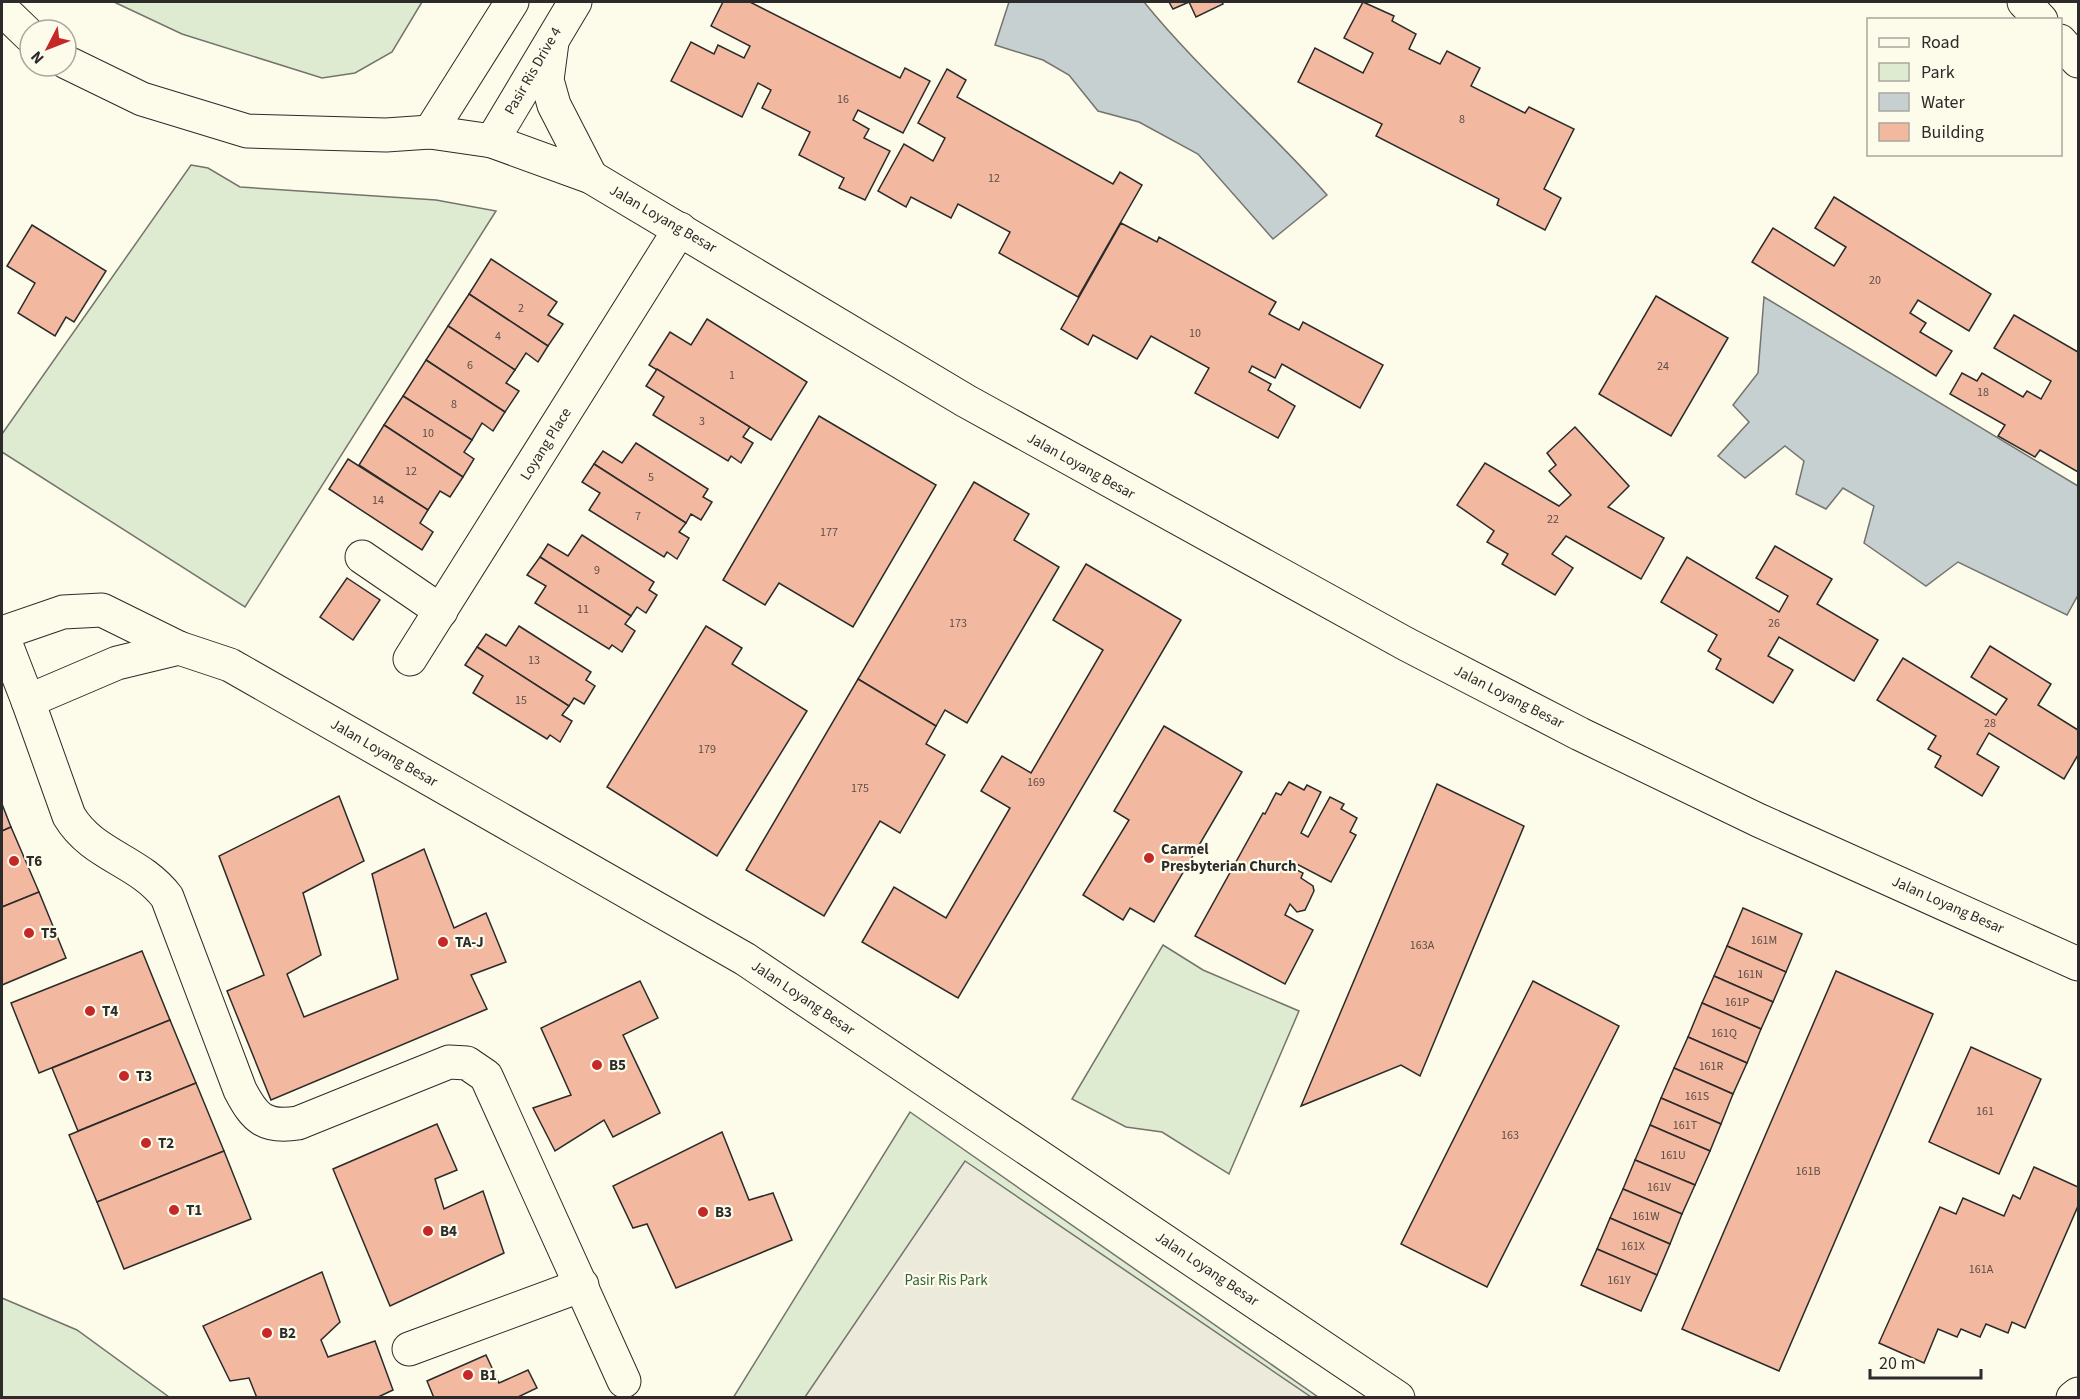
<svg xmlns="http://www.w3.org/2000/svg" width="2080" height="1399" viewBox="0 0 2080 1399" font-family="'Source Sans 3',sans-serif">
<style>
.green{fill:#deebd1;stroke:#74746e;stroke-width:1.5}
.parking{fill:#eceadb;stroke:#74746e;stroke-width:1.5}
.water{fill:#c7d0d0;stroke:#74746e;stroke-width:1.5}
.building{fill:#f2b8a0;stroke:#2b2b2b;stroke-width:1.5}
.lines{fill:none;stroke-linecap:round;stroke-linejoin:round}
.minor-casing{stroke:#2b2b2b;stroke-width:35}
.minor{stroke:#fdfbea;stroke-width:33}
.poi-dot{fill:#c62828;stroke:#fdfbea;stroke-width:2}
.labels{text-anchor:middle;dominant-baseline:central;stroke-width:4.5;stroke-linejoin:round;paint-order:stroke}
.number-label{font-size:12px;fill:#5d4e48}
.street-label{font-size:15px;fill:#2b2b2b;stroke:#fdfbea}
.poi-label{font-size:15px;font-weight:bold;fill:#2b2b2b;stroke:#fdfbea;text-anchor:start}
.park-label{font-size:15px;fill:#34623c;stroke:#fdfbea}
</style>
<rect width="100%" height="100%" fill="#fdfbea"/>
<g class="green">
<path d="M114,2H422L392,52L355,73L322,78L182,34Z"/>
<path d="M191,165L208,168L240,187L436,200L496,211L245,607L2,452V434Z"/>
<path d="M1163,945L1203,970L1299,1011L1229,1174L1162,1132L1126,1127L1072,1099Z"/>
<path d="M910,1112L1318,1397L733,1398Z"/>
<path d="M2,1298L77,1330L169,1397H2Z"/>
</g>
<path class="parking" d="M965,1161L1311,1397H805Z"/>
<g class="water">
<path d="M1009,2H1144C1200,71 1268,128 1327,195L1273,239L1198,154L1139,122L1098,111L1069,75L1043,60L995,45Z"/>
<path d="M1764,297L2078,486V595L2067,615L1958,562L1926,586L1864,543L1874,506L1843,488L1826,509L1796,494L1804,461L1785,446L1745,478L1718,456L1749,422L1733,405L1758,373Z"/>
</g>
<g class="building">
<path d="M723,2H750L900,78L905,68L930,81L903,133L858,110L853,120L869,129L864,138L890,151L865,200L839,188L844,178L799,155L810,132L762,108L771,90L758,83L742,117L671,81L691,42L714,54L718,45L744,58L750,46L711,26Z"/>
<path d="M1169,2H1222L1223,4L1196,17L1189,2L1173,9Z"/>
<path d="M1363,2L1394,16L1392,21L1416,34L1409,49L1440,64L1447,51L1480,68L1471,86L1525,113L1529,107L1574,129L1544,189L1561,198L1545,230L1497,205L1499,199L1376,136L1382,124L1298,82L1315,48L1363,73L1373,53L1344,38Z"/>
<path d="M947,69L966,80L957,97L1113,184L1120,172L1142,185L1078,297L999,253L1010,232L958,204L951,218L911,197L906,207L878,191L904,144L933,161L945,138L918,123Z"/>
<path d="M1834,197L1991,294L1969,331L1918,300L1910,313L1926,323L1920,332L1952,351L1936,376L1752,262L1773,228L1834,266L1846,247L1815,228Z"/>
<path d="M1121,223L1157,242L1159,237L1276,302L1269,314L1299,330L1303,322L1383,365L1360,408L1282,364L1275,378L1252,366L1249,372L1271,384L1268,390L1295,406L1278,438L1195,393L1209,368L1151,336L1137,359L1093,335L1088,345L1061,329Z"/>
<path d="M32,225L106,271L74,322L66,317L55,336L18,313L35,283L7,266Z"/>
<path d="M491,259L557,302L548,315L563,324L548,346L469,294Z"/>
<path d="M469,294L548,346L538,362L526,353L515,370L448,326Z"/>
<path d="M1656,296L1728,338L1671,436L1599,394Z"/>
<path d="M2014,315L2078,352V472L2040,450L2035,457L1998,436L2005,425L1950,394L1962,373L1977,381L1982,373L2023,397L2027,391L2041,399L2051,381L1994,348Z"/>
<path d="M707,319L807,382L771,440L649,365L670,332L691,345Z"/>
<path d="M448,326L515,370L506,383L519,391L505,412L426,360Z"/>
<path d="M426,360L505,412L493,431L482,423L472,440L403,396Z"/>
<path d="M657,369L750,427L743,437L753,443L741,463L731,456L728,461L653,415L664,397L646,386Z"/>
<path d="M403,396L472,440L464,452L474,459L463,477L384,425Z"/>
<path d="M819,416L936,485L853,627L779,583L765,605L723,580Z"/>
<path d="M384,425L463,477L450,497L440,491L428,510L359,465Z"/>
<path d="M1575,427L1629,486L1608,507L1664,538L1641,579L1566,536L1552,554L1573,568L1555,595L1502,564L1508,554L1487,542L1494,531L1457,505L1485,463L1559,506L1571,495L1549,471L1556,465L1547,453Z"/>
<path d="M636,443L708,489L703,497L712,502L701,520L691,514L686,523L594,464L603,451L622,463Z"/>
<path d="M348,459L428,510L420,523L433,532L422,550L329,489Z"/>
<path d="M594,464L686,523L679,532L689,538L677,559L667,552L664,557L589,510L600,493L582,482Z"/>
<path d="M974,482L1029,514L1014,540L1059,567L967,723L945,710L936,726L858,679Z"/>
<path d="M582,535L654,582L649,590L657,595L646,613L637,607L631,616L540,557L548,544L568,556Z"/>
<path d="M1775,546L1832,579L1817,604L1878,640L1854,681L1779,637L1768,656L1793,670L1773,703L1716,669L1721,659L1708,651L1717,635L1661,602L1687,557L1779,612L1788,596L1756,578Z"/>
<path d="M540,557L631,616L625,624L635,631L622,652L612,645L609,649L535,603L546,586L527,575Z"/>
<path d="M1086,564L1181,620L958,998L862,942L894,887L946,918L1010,808L981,791L1002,756L1031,773L1103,650L1053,620Z"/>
<path d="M347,578L380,600L353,640L320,617Z"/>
<path d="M519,626L591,672L586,680L595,686L584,704L574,698L569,706L477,647L486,634L506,646Z"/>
<path d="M706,626L742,648L732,664L807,711L717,856L607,787Z"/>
<path d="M1990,646L2051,684L2038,705L2078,730V755L2064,779L1989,733L1977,754L1999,767L1982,796L1935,767L1941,756L1928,749L1936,736L1877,700L1903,658L1996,715L2007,699L1971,677Z"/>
<path d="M477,647L569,706L562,715L572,721L560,742L550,735L547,739L473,693L483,676L465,665Z"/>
<path d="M858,679L936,726L926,744L945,755L900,833L880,821L824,916L746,870Z"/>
<path d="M1164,726L1242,772L1154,922L1130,908L1123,920L1083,895L1129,820L1114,811Z"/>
<path d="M1289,782L1304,790L1307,785L1321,792L1301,833L1308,837L1330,797L1344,804L1341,809L1357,818L1350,832L1356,835L1331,882L1295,863L1293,868L1303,873L1301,878L1313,886L1314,891L1305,910L1297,912L1290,904L1285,915L1313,930L1285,984L1195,936L1263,813L1265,814L1276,793L1281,795Z"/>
<path d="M1437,784L1524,826L1420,1076L1401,1065L1301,1106Z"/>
<path d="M339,796L364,861L303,893L321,955L287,974L304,1017L398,979L372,874L424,849L454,928L486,913L506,962L471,975L487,1009L271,1100L227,991L264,975L219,856Z"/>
<path d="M2,804L11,827L2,831Z"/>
<path d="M11,827L39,892L2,907V831Z"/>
<path d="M39,892L66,958L2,985V907Z"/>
<path d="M1743,908L1802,934L1786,972L1727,946Z"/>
<path d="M1727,946L1786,972L1773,1002L1714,976Z"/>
<path d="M142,951L170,1020L39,1073L11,1003Z"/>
<path d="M1836,971L1933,1014L1779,1371L1682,1329Z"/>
<path d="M1714,976L1773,1002L1761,1029L1702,1003Z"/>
<path d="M640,981L658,1018L623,1035L660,1113L613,1137L604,1120L555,1151L533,1108L571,1095L541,1028Z"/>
<path d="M1533,981L1619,1026L1487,1287L1401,1244Z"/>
<path d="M1702,1003L1761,1029L1747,1063L1688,1037Z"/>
<path d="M170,1020L196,1083L78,1131L52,1068Z"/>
<path d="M1688,1037L1747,1063L1733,1094L1674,1068Z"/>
<path d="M1971,1047L2041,1079L1999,1174L1929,1142Z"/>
<path d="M1674,1068L1733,1094L1721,1124L1661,1098Z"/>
<path d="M196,1083L224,1151L97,1202L69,1135Z"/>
<path d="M1661,1098L1721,1124L1710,1151L1650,1125Z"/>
<path d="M437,1124L457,1170L435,1179L444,1209L483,1191L504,1253L390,1306L333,1169Z"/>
<path d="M1650,1125L1710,1151L1695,1185L1635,1160Z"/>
<path d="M722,1132L749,1200L773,1193L792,1240L676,1288L647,1224L633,1228L613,1186Z"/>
<path d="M224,1151L251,1219L124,1269L97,1202Z"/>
<path d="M1635,1160L1695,1185L1682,1214L1623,1189Z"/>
<path d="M2034,1167L2078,1187V1206L2025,1328L2012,1322L2008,1333L1986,1324L1980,1337L1961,1329L1957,1337L1938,1329L1924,1363L1879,1343L1940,1207L1956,1214L1963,1198L2004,1216L2013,1195L2020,1199Z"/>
<path d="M1623,1189L1682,1214L1670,1244L1610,1218Z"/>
<path d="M1610,1218L1670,1244L1657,1275L1597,1249Z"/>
<path d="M1597,1249L1657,1275L1641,1311L1581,1285Z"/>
<path d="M322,1272L340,1322L321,1340L328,1357L375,1341L393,1390L376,1398H257L249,1378L230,1381L203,1326Z"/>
<path d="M486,1355L499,1383L528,1370L537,1388L516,1398H434L427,1381Z"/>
</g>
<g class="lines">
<defs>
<g id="minor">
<path d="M2024,2L2041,20"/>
<path d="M2,9L30,36"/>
<path d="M2060,41L2078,61"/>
<path d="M552,42L547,80L554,105L591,177"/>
<path d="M66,62L142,99L247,131L386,135L430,132L492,141L591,177L966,401L1406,644L1580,734L1758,820L2078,964"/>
<path d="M430,132L512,2"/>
<path d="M492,141L575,2"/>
<path d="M362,557L441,611"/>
<path d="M2,633L63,612L102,610L179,648L230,665L745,959L1398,1398"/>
<path d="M2,634L28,701L69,816C93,856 139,860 167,897L240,1090C255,1119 265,1128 298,1123L449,1062L467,1063L486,1076L624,1381"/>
<path d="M410,659L680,229"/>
<path d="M28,701L117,663L179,648"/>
<path d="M409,1349L582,1285"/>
<path d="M2073,1398L2078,1394"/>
</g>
</defs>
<use href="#minor" class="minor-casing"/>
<use href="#minor" class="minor"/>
</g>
<g class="poi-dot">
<circle cx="1149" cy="858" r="6"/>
<circle cx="14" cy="861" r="6"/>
<circle cx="29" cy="933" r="6"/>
<circle cx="443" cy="942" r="6"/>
<circle cx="90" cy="1011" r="6"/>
<circle cx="597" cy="1065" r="6"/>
<circle cx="124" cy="1076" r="6"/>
<circle cx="146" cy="1143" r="6"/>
<circle cx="174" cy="1210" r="6"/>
<circle cx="703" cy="1212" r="6"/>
<circle cx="428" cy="1231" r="6"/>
<circle cx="267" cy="1333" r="6"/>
<circle cx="468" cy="1375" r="6"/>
</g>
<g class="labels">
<g class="number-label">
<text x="843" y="99">16</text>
<text x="1462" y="119">8</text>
<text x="994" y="178">12</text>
<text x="1875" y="280">20</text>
<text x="521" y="308">2</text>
<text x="1195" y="333">10</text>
<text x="498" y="336">4</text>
<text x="470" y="365">6</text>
<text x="1663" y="366">24</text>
<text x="732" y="375">1</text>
<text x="1983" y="392">18</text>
<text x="454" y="404">8</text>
<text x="702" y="421">3</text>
<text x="428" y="433">10</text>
<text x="411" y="471">12</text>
<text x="651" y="477">5</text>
<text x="378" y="500">14</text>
<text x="638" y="516">7</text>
<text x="1553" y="519">22</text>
<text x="829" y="532">177</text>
<text x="597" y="570">9</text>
<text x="583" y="609">11</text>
<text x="958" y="623">173</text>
<text x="1774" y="623">26</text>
<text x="534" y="660">13</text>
<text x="521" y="700">15</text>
<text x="1990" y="723">28</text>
<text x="707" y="749">179</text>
<text x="1036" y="782">169</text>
<text x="860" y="788">175</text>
<text x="1764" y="940">161M</text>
<text x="1422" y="945">163A</text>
<text x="1750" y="974">161N</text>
<text x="1737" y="1002">161P</text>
<text x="1724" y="1033">161Q</text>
<text x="1711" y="1066">161R</text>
<text x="1697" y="1096">161S</text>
<text x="1985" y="1111">161</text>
<text x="1685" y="1125">161T</text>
<text x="1510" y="1135">163</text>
<text x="1673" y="1155">161U</text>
<text x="1808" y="1171">161B</text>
<text x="1659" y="1187">161V</text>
<text x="1646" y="1216">161W</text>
<text x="1633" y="1246">161X</text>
<text x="1981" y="1269">161A</text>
<text x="1619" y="1280">161Y</text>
</g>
<g class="street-label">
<text transform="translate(533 71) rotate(-60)">Pasir Ris Drive 4</text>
<text transform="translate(663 219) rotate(30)">Jalan Loyang Besar</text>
<text transform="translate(546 444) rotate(-58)">Loyang Place</text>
<text transform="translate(1081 466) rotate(29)">Jalan Loyang Besar</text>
<text transform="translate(1509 697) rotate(27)">Jalan Loyang Besar</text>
<text transform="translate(384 753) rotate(30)">Jalan Loyang Besar</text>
<text transform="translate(1948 905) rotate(24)">Jalan Loyang Besar</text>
<text transform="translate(803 998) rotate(34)">Jalan Loyang Besar</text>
<text transform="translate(1207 1269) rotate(34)">Jalan Loyang Besar</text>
</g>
<g class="poi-label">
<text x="1161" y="849">Carmel<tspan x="1161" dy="17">Presbyterian Church</tspan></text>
<text x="26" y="861">T6</text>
<text x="41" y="933">T5</text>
<text x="455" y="942">TA-J</text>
<text x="102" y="1011">T4</text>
<text x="609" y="1065">B5</text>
<text x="136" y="1076">T3</text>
<text x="158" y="1143">T2</text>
<text x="186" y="1210">T1</text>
<text x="715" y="1212">B3</text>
<text x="440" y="1231">B4</text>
<text x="279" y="1333">B2</text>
<text x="480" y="1375">B1</text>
</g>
<g class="park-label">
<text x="946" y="1280">Pasir Ris Park</text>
</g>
</g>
<rect width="2080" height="1399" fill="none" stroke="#2b2b2b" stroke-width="6"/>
<rect x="1867" y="18" width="195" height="138" fill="#fdfbea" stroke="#a9a89e" stroke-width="1.5"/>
<rect x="1879" y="38" width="30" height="9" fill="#fdfbea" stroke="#a9a89e" stroke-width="1.5"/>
<text x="1921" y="48" font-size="18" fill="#2b2b2b">Road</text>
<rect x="1879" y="63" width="30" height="18" fill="#deebd1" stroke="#a9a89e" stroke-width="1.5"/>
<text x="1921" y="78" font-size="18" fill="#2b2b2b">Park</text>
<rect x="1879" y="93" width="30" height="18" fill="#c7d0d0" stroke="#a9a89e" stroke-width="1.5"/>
<text x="1921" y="108" font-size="18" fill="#2b2b2b">Water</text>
<rect x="1879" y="123" width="30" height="18" fill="#f2b8a0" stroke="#a9a89e" stroke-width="1.5"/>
<text x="1921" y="138" font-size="18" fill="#2b2b2b">Building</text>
<g transform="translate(48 48) rotate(228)"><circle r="28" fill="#fdfbea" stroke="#a9a89e" stroke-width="1.5"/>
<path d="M0-4.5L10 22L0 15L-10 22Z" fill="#c62828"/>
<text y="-9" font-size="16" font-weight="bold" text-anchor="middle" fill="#2b2b2b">N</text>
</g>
<path d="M1870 1369v9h111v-9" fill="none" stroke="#2b2b2b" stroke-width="3"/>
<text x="1879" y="1369" font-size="18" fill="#2b2b2b" stroke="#fdfbea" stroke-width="4.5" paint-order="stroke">20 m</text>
</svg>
